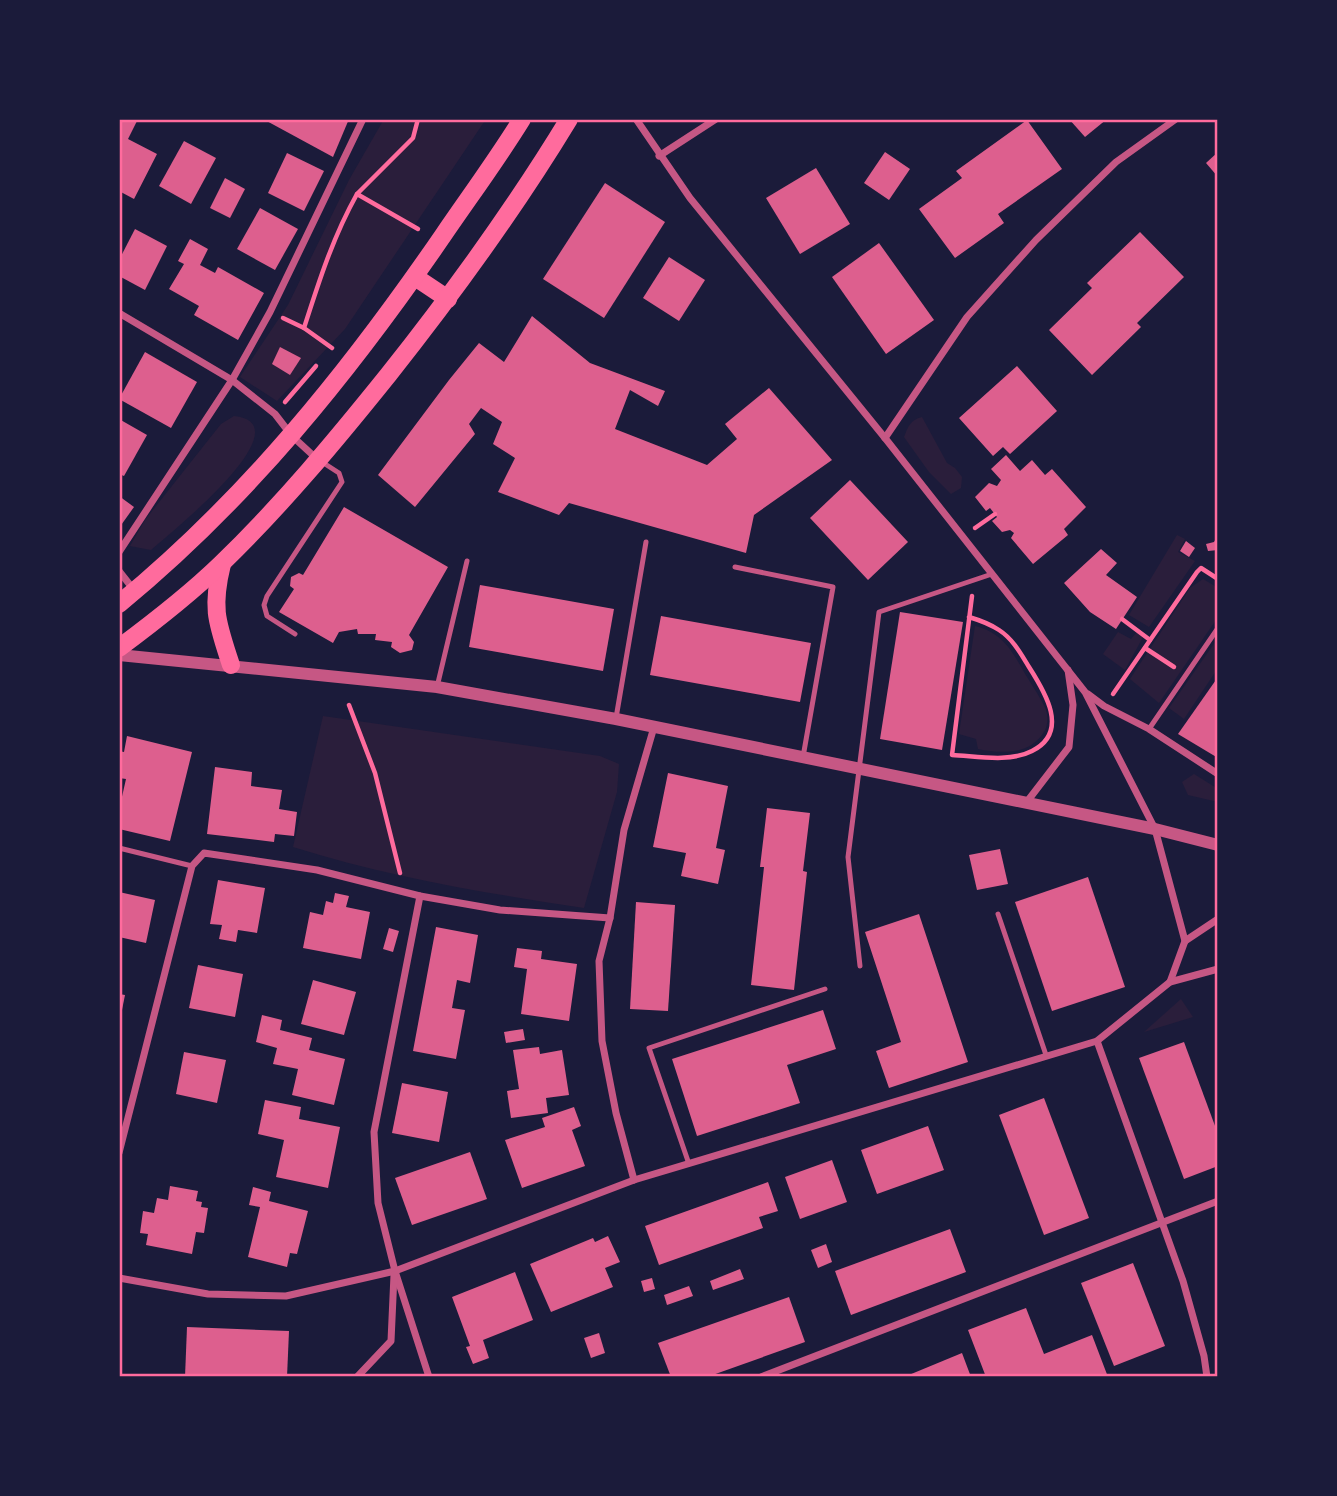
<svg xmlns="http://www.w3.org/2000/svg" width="1337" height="1496" viewBox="0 0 1337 1496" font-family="'Crimson Pro',serif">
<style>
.green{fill:#2a1e3b}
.building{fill:#dd5f8e}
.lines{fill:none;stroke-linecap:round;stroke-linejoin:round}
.path{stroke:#ff6b9d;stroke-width:4.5}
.service{stroke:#c65784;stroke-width:5}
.minor{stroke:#c65784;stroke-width:7}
.tertiary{stroke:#c65784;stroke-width:12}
.primary{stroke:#ff6b9d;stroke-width:18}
.neatline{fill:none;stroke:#ff6b9d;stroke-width:2.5}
</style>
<rect width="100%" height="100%" fill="#1b1b3a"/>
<g class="green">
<path d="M384,119H486L345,329L277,401L240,377L288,305L349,180Z"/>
<path d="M234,416C307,424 168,535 151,550L130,546L145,520L221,424Z"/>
<path d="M922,417L947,463L955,468L962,477L961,488L951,494L929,472L904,437C908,427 910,420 922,417Z"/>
<path d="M1177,535L1185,539L1178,552L1195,561L1149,627L1129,615Z"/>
<path d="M1203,579L1218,588V617L1159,703L1130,679L1190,588Z"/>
<path d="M975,626C1004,633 1013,653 1027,677C1033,687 1041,698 1046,710C1048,716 1048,724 1045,730C1032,755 1002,754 978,749L976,739L959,734Z"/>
<path d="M1118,632L1131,639L1137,632L1143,637L1125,670L1103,654Z"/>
<path d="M1218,638V668L1184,719L1169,708Z"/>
<path d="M323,716L600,756L619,764L617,792L584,908C485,893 388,877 293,847Z"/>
<path d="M1194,774L1218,789V802L1188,795L1182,782Z"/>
<path d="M1181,999L1193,1017L1144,1032Z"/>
</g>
<g class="building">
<path d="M119,119H138L128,139L157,154L134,199L119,191Z"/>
<path d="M263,119H349L333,157Z"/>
<path d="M1069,119H1107L1085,137Z"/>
<path d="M1027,120L1062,169L998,214L1004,223L955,258L919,209L962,178L956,171Z"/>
<path d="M184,141L216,158L191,204L159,186Z"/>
<path d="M885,152L910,169L889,200L864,183Z"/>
<path d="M1218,152V177L1206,163Z"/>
<path d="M287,153L324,171L304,211L268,193Z"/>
<path d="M816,168L850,224L800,254L766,198Z"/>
<path d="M225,178L245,189L230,218L210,208Z"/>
<path d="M605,183L665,222L604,318L543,279Z"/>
<path d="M260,208L298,229L275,270L237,249Z"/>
<path d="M135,229L167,246L145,290L119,276V260Z"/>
<path d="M1140,232L1184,277L1137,323L1141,327L1092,375L1049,330L1092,288L1087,283Z"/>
<path d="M190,239L208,249L200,265L215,273L218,267L264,293L238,340L194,315L199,306L169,289L184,264L178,261Z"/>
<path d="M879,243L934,320L886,354L832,277Z"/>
<path d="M669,257L705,280L679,321L643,298Z"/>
<path d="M532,316L590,363L665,391L658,406L630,390L615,429L707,465L737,439L725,424L769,388L832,460L754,515L746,553L569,503L559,515L498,492L515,458L493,444L502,422L481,408L469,424L475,434L415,507L378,475L449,380L479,343L504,362Z"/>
<path d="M280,347L301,358L290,375L272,364Z"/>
<path d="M145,352L197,382L171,428L119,399Z"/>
<path d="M1017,366L1057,411L1010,454L1003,447L993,456L959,418Z"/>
<path d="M119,419L147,435L124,476L119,474Z"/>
<path d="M1006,455L1020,471L1032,460L1045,475L1052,469L1086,507L1064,529L1068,535L1033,564L1011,538L1014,533L1010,530L1002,532L992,521L997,517L990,508L986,511L975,497L989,483L997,486L1001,480L991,469Z"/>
<path d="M850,480L908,542L868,580L810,518Z"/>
<path d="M119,496L134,507L119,528Z"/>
<path d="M344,507L448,567L409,635L414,642L412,650L400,653L391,647L392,642L375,640L376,634H358L357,629L339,632L333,643L279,612L294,589L290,586L291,577L299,573L303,575Z"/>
<path d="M1218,535V550L1208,551L1206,544L1214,542Z"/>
<path d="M1186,541L1195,548L1189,557L1180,551Z"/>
<path d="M1101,549L1117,563L1106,575L1137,597L1116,629L1090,612L1064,583Z"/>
<path d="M480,585L614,609L603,671L469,647Z"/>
<path d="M900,612L963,622L942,750L880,739Z"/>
<path d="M661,616L811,643L800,702L650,675Z"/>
<path d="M1218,677V758L1178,734Z"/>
<path d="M127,736L192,752L170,841L119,829V810L126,779L119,778V751L124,752Z"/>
<path d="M215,767L252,772L251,786L282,790L279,809L297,812L294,836L275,834L274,842L207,834Z"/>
<path d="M668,773L728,786L716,848L725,850L718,884L681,876L686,853L653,847Z"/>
<path d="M767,808L810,813L803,871L807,872L794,990L751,985L764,867H760Z"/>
<path d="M1000,849L1008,884L977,890L969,855Z"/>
<path d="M1088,877L1125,987L1052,1011L1015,902Z"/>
<path d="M218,880L265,888L257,933L238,930L236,942L219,939L222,925L210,924Z"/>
<path d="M119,892L155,900L146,943L119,937Z"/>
<path d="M335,893L349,896L346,907L370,912L361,959L303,948L310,912L323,915L326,901L333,903Z"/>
<path d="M636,902L675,905L668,1011L630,1009Z"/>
<path d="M919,914L968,1062L889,1088L876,1051L901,1042L865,932Z"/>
<path d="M436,927L478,935L470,983L457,980L452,1008L465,1010L456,1059L413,1051Z"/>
<path d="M389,928L399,931L393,952L383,949Z"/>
<path d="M517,948L542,951L541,959L577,964L569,1021L521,1014L527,969L514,967Z"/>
<path d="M198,965L243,974L235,1017L189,1008Z"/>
<path d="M313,980L356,992L344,1035L301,1024Z"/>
<path d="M119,994L125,995L120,1020H119Z"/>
<path d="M823,1010L836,1049L787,1065L800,1103L697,1136L672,1059Z"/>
<path d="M262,1015L282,1020L280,1030L312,1038L309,1050L345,1059L334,1105L292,1095L298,1069L273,1064L277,1048L256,1042Z"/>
<path d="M523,1029L525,1040L506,1043L504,1032Z"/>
<path d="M1184,1042L1218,1134V1166L1184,1179L1139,1058Z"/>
<path d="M539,1047L540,1054L562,1050L569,1095L546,1098L548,1113L511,1118L507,1091L519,1089L513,1050Z"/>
<path d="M184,1052L226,1060L217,1103L176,1094Z"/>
<path d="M402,1083L448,1092L439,1142L392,1133Z"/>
<path d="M1044,1098L1089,1218L1044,1235L999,1115Z"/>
<path d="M265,1100L301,1107L299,1119L340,1127L328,1188L276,1177L284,1140L258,1134Z"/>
<path d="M574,1107L581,1126L572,1130L585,1166L522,1188L505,1140L545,1127L542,1118Z"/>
<path d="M928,1126L944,1170L877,1194L861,1150Z"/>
<path d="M470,1152L487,1199L412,1225L395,1178Z"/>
<path d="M832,1160L847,1202L800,1219L785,1177Z"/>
<path d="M768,1182L778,1211L759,1217L763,1228L659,1265L645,1226Z"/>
<path d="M170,1186L198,1191L196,1201L202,1202L201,1207L208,1208L204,1233L196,1232L192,1254L146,1245L148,1234L140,1233L143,1211L154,1213L157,1198L168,1200Z"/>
<path d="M253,1187L271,1192L269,1201L308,1211L297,1254L290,1253L287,1267L248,1257L260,1207L249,1205Z"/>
<path d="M950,1229L966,1272L851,1315L835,1271Z"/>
<path d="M608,1236L620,1262L605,1268L613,1287L551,1312L530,1264L593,1238L595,1242Z"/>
<path d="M826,1244L832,1262L818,1268L811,1250Z"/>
<path d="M1133,1263L1165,1346L1114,1366L1081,1283Z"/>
<path d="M740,1269L744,1279L713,1290L710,1281Z"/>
<path d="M515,1272L533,1320L483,1340L489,1358L473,1364L466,1347L470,1346L452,1297Z"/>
<path d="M652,1278L655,1289L644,1292L641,1281Z"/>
<path d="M689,1286L693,1296L667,1305L664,1295Z"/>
<path d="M789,1297L805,1342L707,1377H671L658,1343Z"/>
<path d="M1026,1308L1044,1354L1092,1335L1108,1377H986L968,1330Z"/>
<path d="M187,1327L289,1331L287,1377H185Z"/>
<path d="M599,1333L605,1353L591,1358L584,1338Z"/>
<path d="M962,1353L971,1377H904Z"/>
</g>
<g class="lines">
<g class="path">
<path d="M418,119L413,138L357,194L418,229"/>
<path d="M283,318L304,328"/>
<path d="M332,348L304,328C319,281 333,237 357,194"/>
<path d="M285,402L316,366"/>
<path d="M975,528L995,514"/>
<path d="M969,617C979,620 990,624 999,630C1013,639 1021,654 1029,667C1045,692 1070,732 1032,751C1009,763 976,756 952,755L972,596"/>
<path d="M1122,619L1150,640"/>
<path d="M1145,648L1174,667"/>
<path d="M1113,694L1197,572L1201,568L1218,579"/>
<path d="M349,705L375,773L400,873"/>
</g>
<g class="service">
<path d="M735,567L833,587L803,757"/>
<path d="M295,634L267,616L264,605L267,596L342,482L339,473L322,462"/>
<path d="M437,687L467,561"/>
<path d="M616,718L646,542"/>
<path d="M1149,729L1218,628"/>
<path d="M119,848L192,866"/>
<path d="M998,914L1046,1055"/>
<path d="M860,966L848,857L879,612L992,574"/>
<path d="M689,1164L649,1048L825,989"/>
</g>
<g class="minor">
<path d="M636,119L690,198L885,438L1085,692L1155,829L1185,941L1170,982"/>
<path d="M659,156L716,119"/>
<path d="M119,313L232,380L275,414L292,436L317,459"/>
<path d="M885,438L967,317L1036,240L1116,162L1176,119"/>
<path d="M119,552L232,380L270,312L363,119"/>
<path d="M119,571L134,590"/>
<path d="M1088,694L1104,706L1149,729L1218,774"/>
<path d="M1026,803L1069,747L1073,705L1068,670"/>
<path d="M420,896L374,1132L378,1203L395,1271L429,1377"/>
<path d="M1185,941L1218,919"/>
<path d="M1097,1041L1183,1281L1204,1356L1207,1377"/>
<path d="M119,1153L192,866L204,853L317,870L420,896L500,910L610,918"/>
<path d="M634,1180L616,1113L602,1041L599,961L610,918L624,830L654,727"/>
<path d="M119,1278L208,1294L286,1296L395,1271L634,1180L1097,1041L1170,982L1218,969"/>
<path d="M357,1377L391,1341L394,1275"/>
<path d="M761,1377L1218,1201"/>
</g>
<path class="tertiary" d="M119,655L437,687L616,719L1155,829L1218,845"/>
<g class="primary">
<path d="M415,277L448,299"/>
<path d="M222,564C211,609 217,622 231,665"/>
<path d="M119,604C248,498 350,371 444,234C470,196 498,158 522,119"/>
<path d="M119,648C154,622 189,595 221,564C282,505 336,440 389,374C454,292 515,208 569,119"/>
</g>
</g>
<rect width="1337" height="1496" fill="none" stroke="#1b1b3a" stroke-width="242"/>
<rect x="121" y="121" width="1095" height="1254" class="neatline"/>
</svg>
